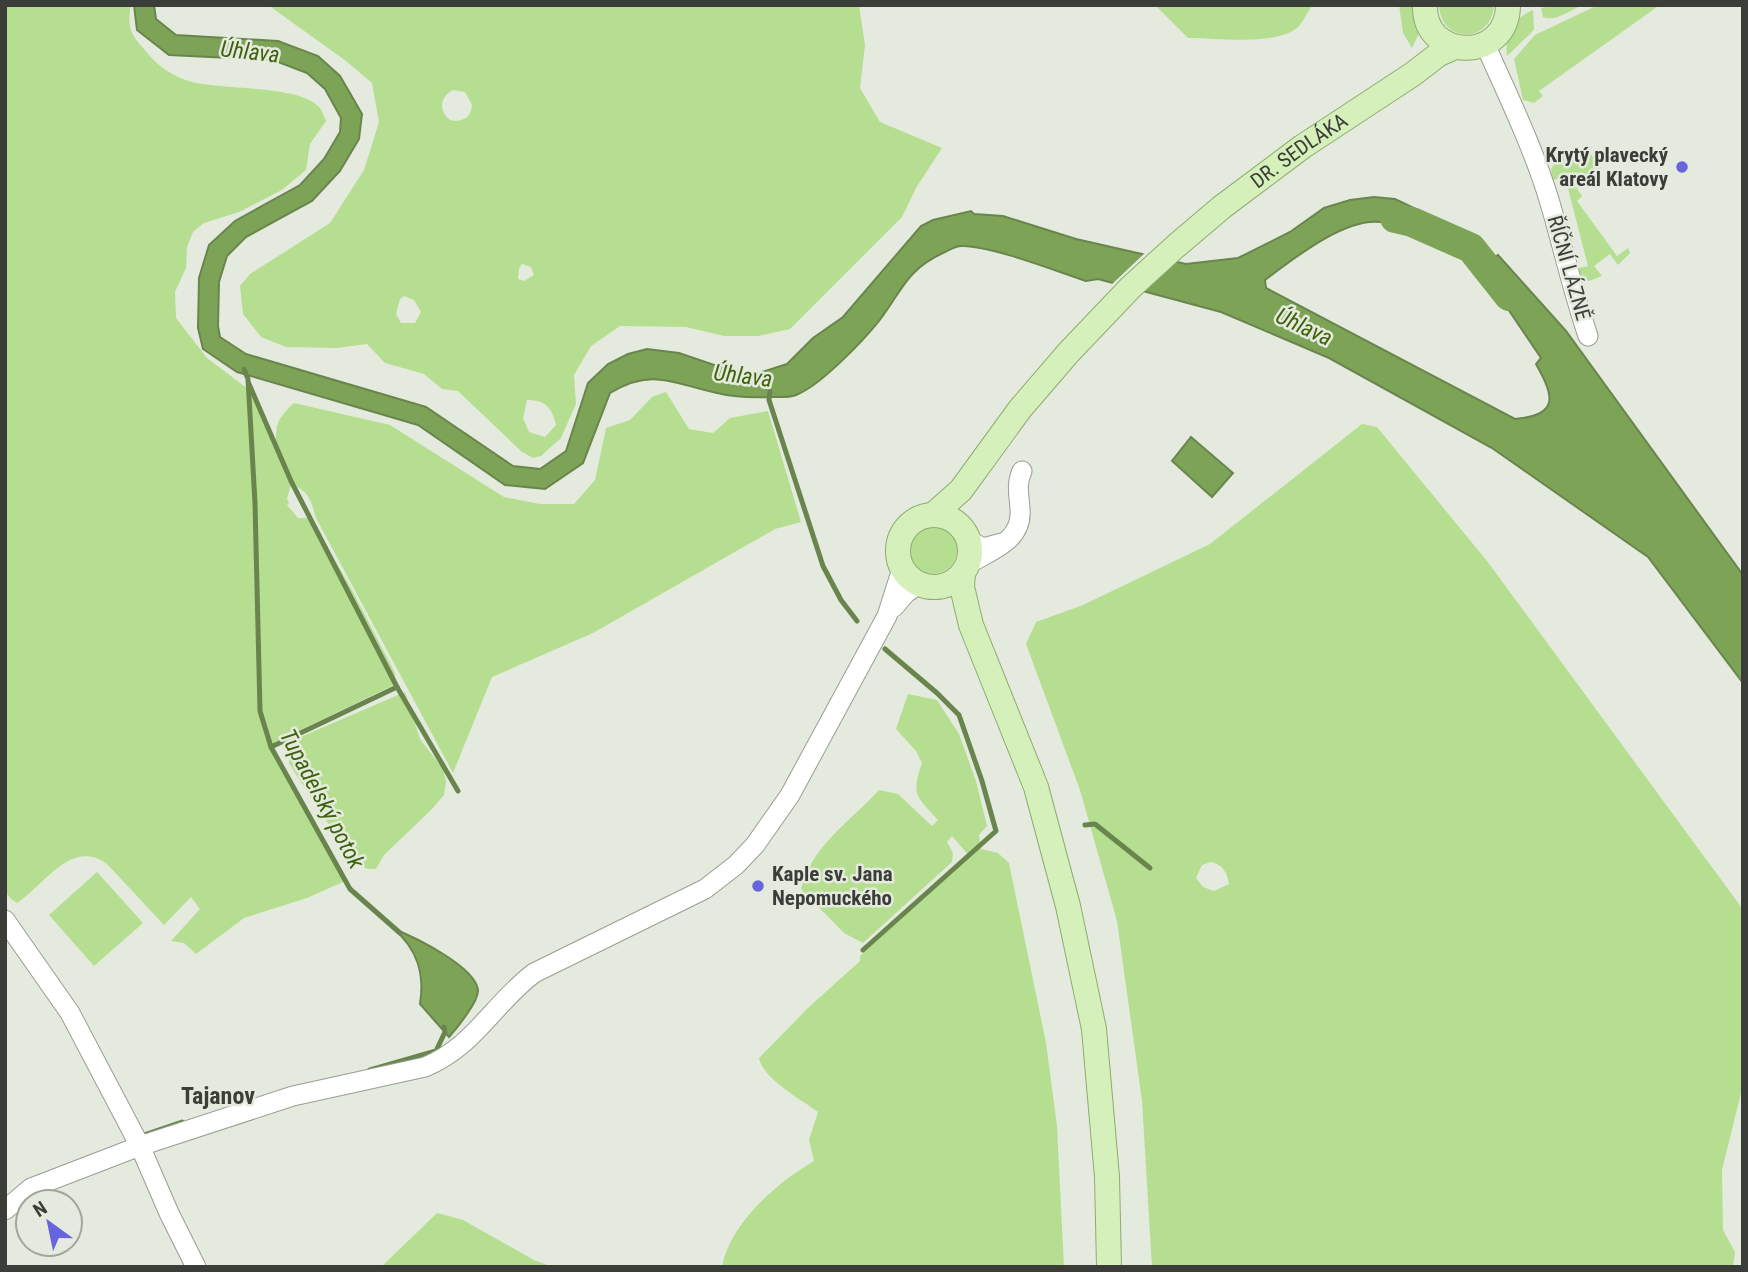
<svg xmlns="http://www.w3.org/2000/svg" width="1748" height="1272" viewBox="0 0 1748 1272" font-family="'Roboto Condensed',sans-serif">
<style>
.green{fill:#b6de90;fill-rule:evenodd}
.water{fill:#7da456;stroke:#69854d;stroke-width:2}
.pier{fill:#e4ebde}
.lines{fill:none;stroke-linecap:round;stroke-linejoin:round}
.stream{stroke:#69854d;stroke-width:5}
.river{stroke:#7da456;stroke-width:30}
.minor-casing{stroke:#989e92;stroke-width:21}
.major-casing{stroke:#8eab70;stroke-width:26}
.minor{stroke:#fff;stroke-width:19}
.major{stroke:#d6f0bb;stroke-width:24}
.poi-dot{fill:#6864de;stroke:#e4ebde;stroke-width:2.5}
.labels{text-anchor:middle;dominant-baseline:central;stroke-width:5;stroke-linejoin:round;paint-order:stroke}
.street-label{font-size:21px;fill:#3b3e38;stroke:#e4ebde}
.poi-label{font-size:21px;font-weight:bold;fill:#3b3e38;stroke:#e4ebde;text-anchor:end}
.water-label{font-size:23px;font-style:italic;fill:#3f620c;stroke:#e4ebde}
.quarter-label{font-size:24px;font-weight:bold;fill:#3a4035;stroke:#e4ebde}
</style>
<rect width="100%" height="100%" fill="#e4ebde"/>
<g class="green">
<path d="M5,5H131C127,27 130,33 144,49C156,65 173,77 192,82C222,90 300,85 319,107C322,110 324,117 326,121L310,144L306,170L282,190L239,212L204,223L193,232L187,247L186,268L175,292L176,318L207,358L248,389L276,445C276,423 277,419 294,403L390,425L504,497L540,504H574L595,480L606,428L630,420L652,397L666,392L689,429L713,433L730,418L768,411L801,522L775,529L593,633L492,677L453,773L316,518C311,500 309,491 291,484L287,499L289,503L287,505L298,518H311L352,590L395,673L396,684L275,742L272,751L345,881L307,898L244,918L196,954L184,943L171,941L200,909L191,897L164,925L107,864C71,838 45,885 17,903L11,899L5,892Z"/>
<path d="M268,5H859L865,45L860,88L880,122L942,148L916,188L902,217L790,329L758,336H724L686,327L620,326L591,346L574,375L576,404L561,438L541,456L533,458L522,452L458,391L442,389L424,374L385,363L367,344L337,348L286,347L261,337L243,314L240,286L250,274L330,223L364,170L379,122L372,83L346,61ZM453,90L465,92L472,105C471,118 462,123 450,120C438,110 440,97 453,90ZM522,264L531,267L534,275L524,281L518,279L519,268ZM404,296L414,300L421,312L415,323H401L396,314L400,299ZM527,400C546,400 552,408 556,425L545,437L529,432L523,418Z"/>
<path d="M1155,5H1313C1307,12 1303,23 1297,28C1274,46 1216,38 1188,38Z"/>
<path d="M1399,5H1414L1421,29L1412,48L1403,33Z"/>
<path d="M1439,5H1494C1492,44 1440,44 1439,5Z"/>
<path d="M1554,5H1582C1570,11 1555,22 1543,17L1541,8Z"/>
<path d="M1598,5H1660L1539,91L1543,96L1534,103L1523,100L1514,59L1535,35Z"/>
<path d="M1533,10L1534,30L1507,56C1504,35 1513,18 1533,10Z"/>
<path d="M1572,153L1580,160L1590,153L1601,168L1576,187L1582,196L1577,201L1617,256L1628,248L1630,253L1618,265L1610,254L1594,266L1602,276L1589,281L1580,278L1575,269L1588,266L1565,177L1553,180L1551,169L1558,159Z"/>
<path d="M1362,424L1377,427L1487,561L1739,904L1743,912V1085L1722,1170L1723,1230L1735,1252L1733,1267H1152L1142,1101L1117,921L1080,790L1026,644L1036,622L1083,605L1210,544ZM1211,862C1223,865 1227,872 1229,884L1214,891L1203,887L1196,878L1202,865Z"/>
<circle cx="933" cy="550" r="24"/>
<path d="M405,692L420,739L443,769L446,782L444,795L431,810L384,855L376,869C372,869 368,869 365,868C351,862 300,781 289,763V750L296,739Z"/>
<path d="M908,694L937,700L959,734L976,781L987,826L979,835L981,849L998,853L1009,863L1046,1043L1057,1126L1064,1267H722C730,1223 778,1182 814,1161L809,1140L818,1112C802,1100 763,1079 759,1058L809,1007L860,961V956L970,857L952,836L947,842L953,853L952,862L863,943L844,933L801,889C811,846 851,821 879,790L898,794L932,826L938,820C916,796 911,795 922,763L916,751L896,729Z"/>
<path d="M97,872L143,923L94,966L49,915Z"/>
<path d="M437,1213L463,1220L534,1260L553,1267H381Z"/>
</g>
<g class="water">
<path d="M134,5H154L156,19L176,35L278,41L318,56L340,76L362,114L359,139L340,171L312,201L246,237L227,256L219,282L218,326L220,337L246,354L426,407L513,466L540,469L566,451L588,383L608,364L628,354L647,349L679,353L723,368L756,374L787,364L813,338L843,317L921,226L933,220L971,211L974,214L1003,216L1076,239L1186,264L1238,258L1290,232L1324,208L1350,200L1374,197L1395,199L1437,219L1431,240C1415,234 1397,224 1380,222C1344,218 1293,259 1265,280L1266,288L1515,419C1560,415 1554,396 1536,364L1541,358L1481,269L1498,255L1566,331L1743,575V683L1648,557L1492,448L1329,358L1221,312L1098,279L1086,281C1053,270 995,247 963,246C956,245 950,250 943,253C906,270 902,291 879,321C863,341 820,386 796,395C788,398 778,397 769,397C751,398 734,397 717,393C674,384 652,367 610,393L583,463L545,489L505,485L418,425L237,372L203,349L198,328L199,278L209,245L235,221L300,185L324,159L340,132L341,118L325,89L307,73L273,60L169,55L137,30Z"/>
<path d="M1191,437L1233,473L1212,497L1172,461Z"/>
<path d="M394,929C414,937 475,966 478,990C479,1001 457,1028 449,1037L420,1004C425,973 417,949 394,929Z"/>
</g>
<path class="pier" d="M1147,251L1175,257L1137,293L1110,286Z"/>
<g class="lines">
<g class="stream">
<path d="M244,369L248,379L255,503L260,711L271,747L350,889L400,933"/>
<path d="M249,384L291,481L397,687L271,747"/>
<path d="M770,391L769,400L823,566L841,600L857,621"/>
<path d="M397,687L458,791"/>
<path d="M1085,825L1095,824L1150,868"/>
<path d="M863,950L996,831L982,781L959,715L937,693L885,649"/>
<path d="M370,1070L436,1051L445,1032L444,1027"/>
<path d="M138,1137L182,1122"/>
</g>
<path class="river" d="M1395,218L1412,222L1471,248L1509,296"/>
<defs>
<g id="minor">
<path d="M1485,44C1508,96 1534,149 1550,203C1563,247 1573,292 1588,336"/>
<path d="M969,540L983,548L1002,543"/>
<path d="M967,565C990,550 1023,542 1020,509C1019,494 1016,484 1022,471"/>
<path d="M894,607L906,593L919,584"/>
<path d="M5,920L70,1013L140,1146L169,1213L196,1267"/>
<path d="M5,1210L31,1188L140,1146L293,1096L425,1067C474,1047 494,1003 534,973L705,889L736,865L755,845L790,795L887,616L902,569"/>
</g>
<g id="major">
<path d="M1425,5C1423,61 1508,63 1508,5"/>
<path id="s1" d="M934,514L961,490L1020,409L1069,352L1131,287L1176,246L1222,207L1302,147L1413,74L1439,54L1455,47"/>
<circle cx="934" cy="551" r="36"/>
<path d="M963,572L962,587L971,625L1036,787L1068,906L1094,1029L1107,1177L1109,1267"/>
</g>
</defs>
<use href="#minor" class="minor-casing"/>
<use href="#major" class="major-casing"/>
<use href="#minor" class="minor"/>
<use href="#major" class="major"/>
</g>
<g class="poi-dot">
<circle cx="1682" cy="167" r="7"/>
<circle cx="758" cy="886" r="7"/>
</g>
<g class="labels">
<g class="street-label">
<text stroke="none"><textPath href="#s1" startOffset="518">DR. SEDLÁKA</textPath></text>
<text transform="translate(1569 268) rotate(74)">ŘÍČNÍ LÁZNĚ</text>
</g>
<g class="poi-label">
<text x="1668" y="155">Krytý plavecký<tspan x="1668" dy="24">areál Klatovy</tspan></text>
<text x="772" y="874" text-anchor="start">Kaple sv. Jana<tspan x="772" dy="24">Nepomuckého</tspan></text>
</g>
<g class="water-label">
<text transform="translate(250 52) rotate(6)">Úhlava</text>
<text transform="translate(1304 327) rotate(25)">Úhlava</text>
<text transform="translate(743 376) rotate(7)">Úhlava</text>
<text transform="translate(322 799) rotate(62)">Tupadelský potok</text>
</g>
<g class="quarter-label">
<text x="218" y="1096">Tajanov</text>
</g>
</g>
<rect width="1748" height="1272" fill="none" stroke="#3b3e38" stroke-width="14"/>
<g transform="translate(49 1223) rotate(327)"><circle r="33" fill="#e4ebde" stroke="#a0a69c" stroke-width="2"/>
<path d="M0-5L12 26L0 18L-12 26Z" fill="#6864de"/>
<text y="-10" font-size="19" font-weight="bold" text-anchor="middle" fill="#3b3e38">N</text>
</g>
</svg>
